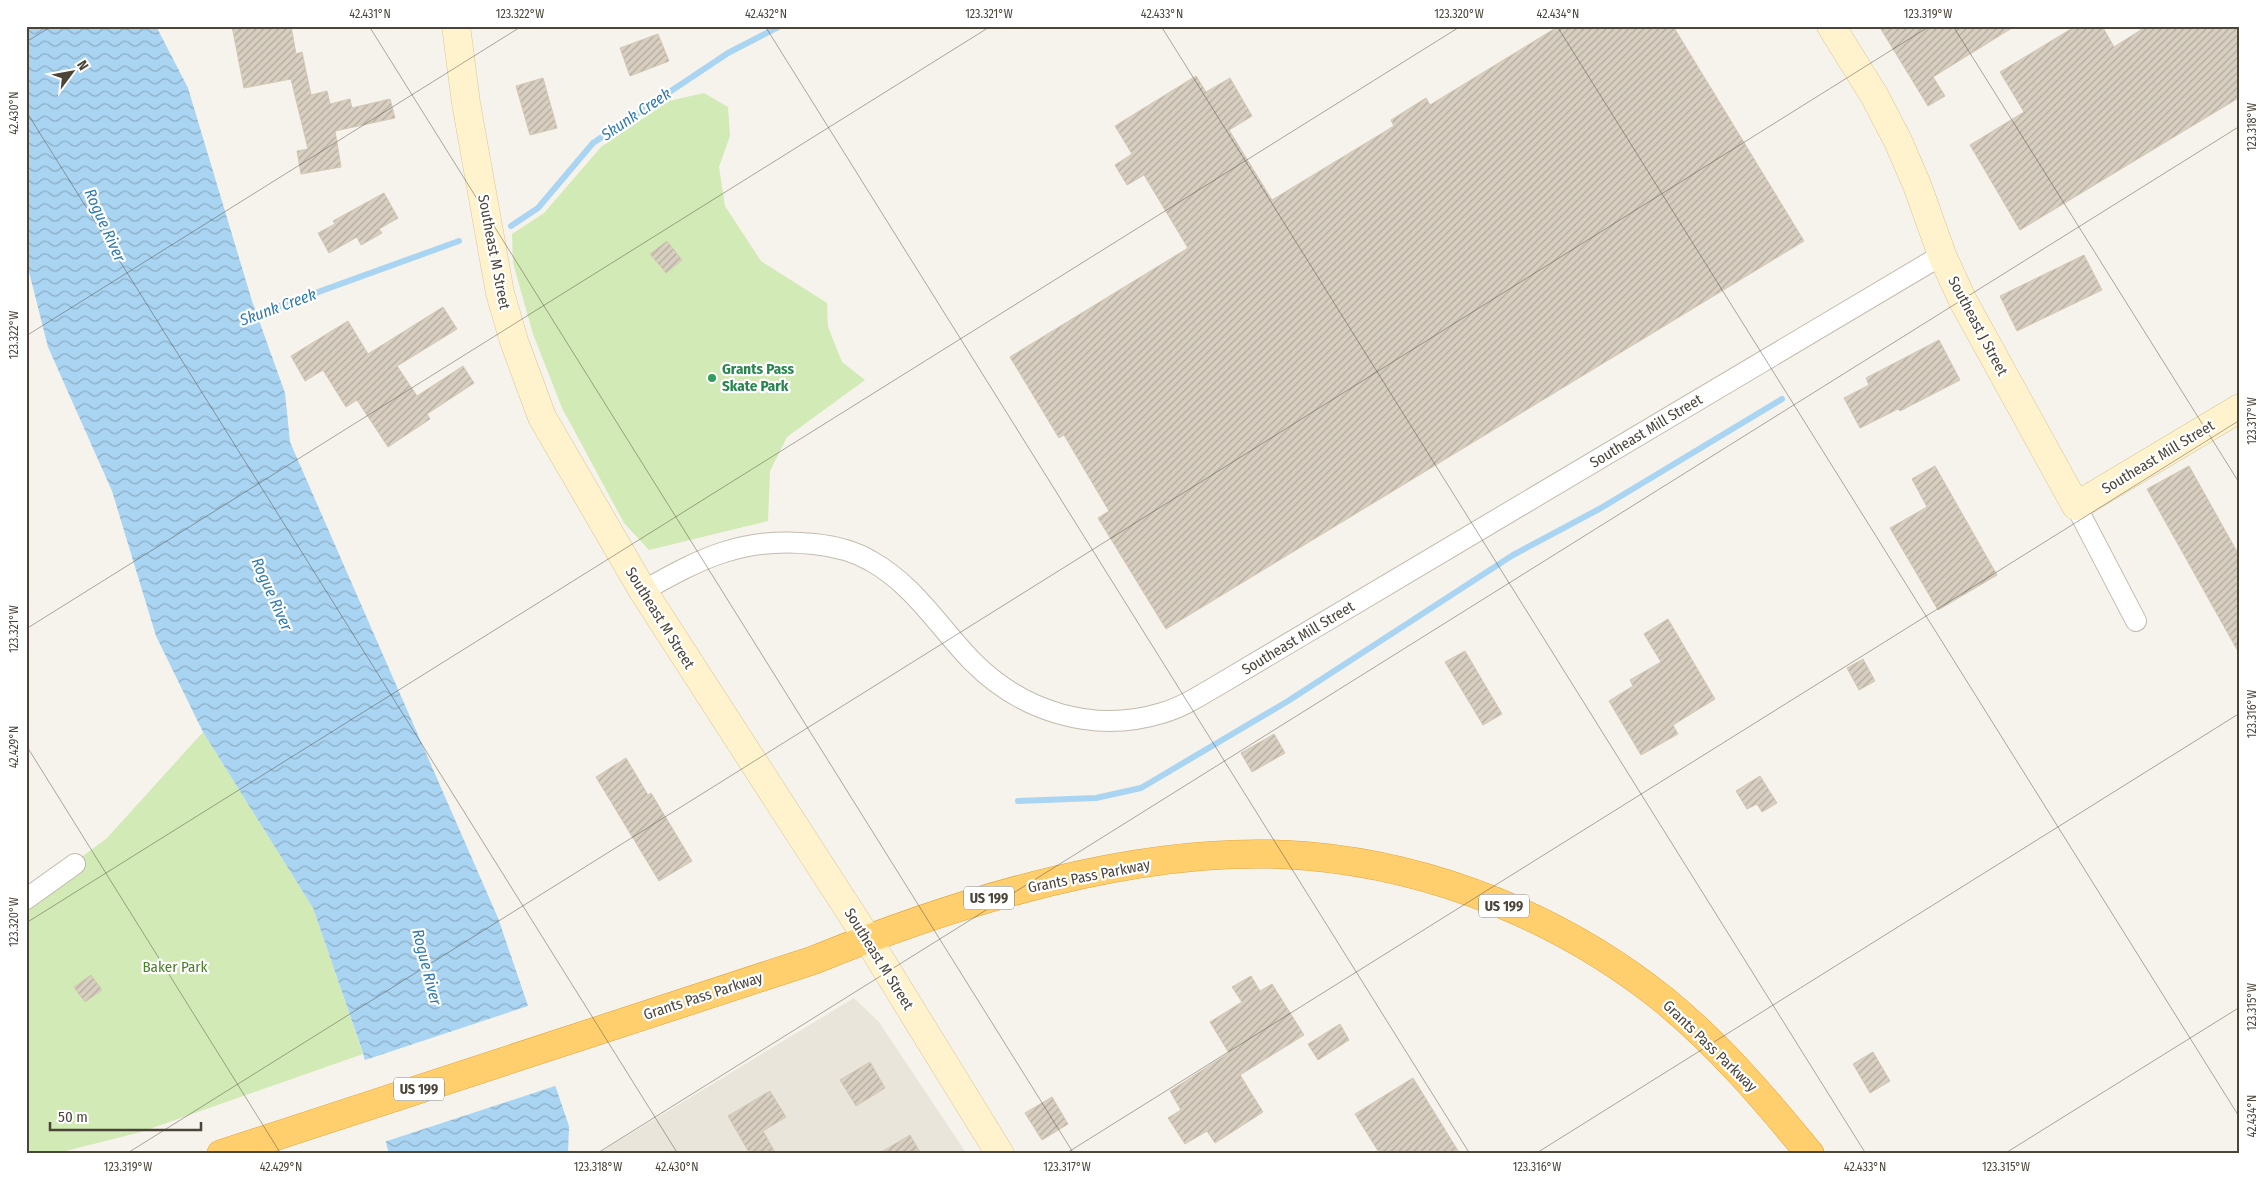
<svg xmlns="http://www.w3.org/2000/svg" width="2266" height="1180" viewBox="0 0 2266 1180" font-family="'Fira Sans Condensed',sans-serif">
<style>
.residential{fill:#eae5da}
.park{fill:#d2eab5}
.water{fill:url(#water-waves)}
.pier{fill:#f6f3ec}
.lines{fill:none;stroke-linecap:round;stroke-linejoin:round}
.stream{stroke:#a9d4f2;stroke-width:6}
.building{fill:url(#building-hatch);stroke:#d3c7b4}
.street-casing{stroke:#c2bbae;stroke-width:22}
.secondary-casing{stroke:#d6c79b;stroke-width:29}
.highway-casing{stroke:#e0a43c;stroke-width:29}
.street{stroke:#fff;stroke-width:20}
.secondary{stroke:#fff3cd;stroke-width:28}
.highway{stroke:#ffcf6e;stroke-width:28}
.ticks{fill:none;stroke:#4b4439;stroke-width:1;stroke-opacity:0.45}
.leisure-dot{fill:#2e9e5b;stroke:#fff;stroke-width:2}
.labels{text-anchor:middle;dominant-baseline:central;stroke-width:4.5;stroke-linejoin:round;paint-order:stroke}
.shield{fill:#fff;stroke:#817c74;stroke-width:1}
.shield-label{font-size:14px;font-weight:bold;fill:#4b4439}
.street-label{font-size:15px;fill:#4b4439;stroke:#fff}
.leisure-label{font-size:15px;font-weight:bold;fill:#27864d;stroke:#fff;text-anchor:start}
.park-label{font-size:15px;fill:#4a7f2a;stroke:#fff}
.water-label{font-size:16px;font-style:italic;fill:#2e7ab2;stroke:#fff}
.neatline{fill:none;stroke:#4b4439;stroke-width:2}
.ticks-label{font-size:12px;text-anchor:middle;fill:#4b4439}
</style>
<defs>
<pattern id="water-waves" width="16" height="10" patternUnits="userSpaceOnUse" patternTransform="scale(1.25)"><rect width="16" height="10" fill="#a9d4f2"/><path d="M0 5q4-4 8 0t8 0" fill="none" stroke="#8caec5"/></pattern>
<pattern id="building-hatch" width="6" height="6" patternUnits="userSpaceOnUse" patternTransform="scale(1.25)"><rect width="6" height="6" fill="#d8cfc1"/><path d="M-1 1l2-2M0 6l6-6M5 7l2-2" fill="none" stroke="#b1aa9e"/></pattern>
</defs>
<rect width="100%" height="100%" fill="#f6f3ec"/>
<path class="residential" d="M854,998L879,1022L967,1154H597Z"/>
<g class="park">
<path d="M704,93L728,107L730,136L719,167L725,206L761,261L827,303L828,327L842,362L865,380L787,437L770,471L768,521L649,550L624,523L562,408L533,334L513,263L512,234L544,213L601,147L669,101Z"/>
<path d="M203,732L313,908L363,1054L141,1132L54,1154H26V898L107,838Z"/>
</g>
<path class="water" d="M26,26H156L188,88L252,301L285,393L290,442L498,918L569,1126L568,1154H389L363,1053L313,908L203,732L156,636L112,491L48,347L26,260Z"/>
<path class="pier" d="M531,1005L558,1085L384,1142L362,1061Z"/>
<g class="lines">
<g class="stream">
<path d="M511,226L538,208L593,143L728,53L780,26"/>
<path d="M249,317L459,241"/>
<path d="M1018,801L1096,798L1141,788L1288,701L1513,555L1601,508L1782,399"/>
</g>
</g>
<g class="building">
<path d="M232,26H291L296,54L302,52L311,95L327,91L330,104L350,99L352,108L390,99L395,118L335,131L341,167L301,174L297,151L308,149L291,79L244,88Z"/>
<path d="M1559,26H1673L1804,241L1166,629L1098,518L1109,511L1064,435L1059,438L1010,357L1188,248L1144,175L1127,185L1115,165L1132,154L1115,126L1196,76L1206,92L1230,78L1252,116L1229,130L1272,200L1394,126L1391,120L1426,98L1430,105Z"/>
<path d="M1879,26H2015L1933,77L1945,96L1928,106Z"/>
<path d="M2076,26H2102L2114,47L2147,26H2240V97L2020,230L1970,145L2024,112L2000,72Z"/>
<path d="M658,34L669,61L630,76L620,48Z"/>
<path d="M543,78L557,128L530,135L516,86Z"/>
<path d="M384,193L398,218L379,229L382,233L361,245L357,237L329,253L318,233L335,224L333,221Z"/>
<path d="M667,241L682,260L666,273L650,254Z"/>
<path d="M2084,255L2102,290L2017,331L2000,296Z"/>
<path d="M443,307L457,329L397,366L417,396L463,366L474,383L427,414L430,419L388,447L357,400L346,407L323,370L305,381L291,356L348,321L368,354Z"/>
<path d="M1939,340L1960,380L1900,411L1898,409L1860,428L1844,398L1869,385L1866,378Z"/>
<path d="M1935,466L1997,575L1938,610L1890,528L1927,507L1912,479Z"/>
<path d="M2189,466L2240,557V655L2147,489Z"/>
<path d="M1668,619L1715,699L1673,725L1678,734L1641,755L1609,701L1633,686L1630,680L1661,662L1644,634Z"/>
<path d="M1465,651L1502,714L1483,725L1445,662Z"/>
<path d="M1863,659L1875,681L1859,690L1847,668Z"/>
<path d="M1274,734L1285,753L1252,772L1241,753Z"/>
<path d="M626,758L648,795L651,793L692,861L659,881L596,777Z"/>
<path d="M1760,776L1777,803L1762,812L1757,804L1747,809L1736,791Z"/>
<path d="M91,975L102,990L85,1002L74,987Z"/>
<path d="M1251,976L1260,991L1272,984L1304,1035L1240,1075L1263,1112L1215,1143L1207,1131L1185,1144L1168,1118L1181,1110L1170,1091L1229,1053L1210,1022L1242,1002L1232,987Z"/>
<path d="M1340,1024L1349,1040L1318,1060L1308,1044Z"/>
<path d="M1873,1052L1890,1081L1870,1093L1853,1064Z"/>
<path d="M870,1062L885,1088L856,1106L840,1080Z"/>
<path d="M1413,1078L1460,1154H1380L1355,1114Z"/>
<path d="M770,1091L786,1117L763,1131L776,1154H750L728,1116Z"/>
<path d="M1052,1097L1068,1124L1042,1140L1025,1113Z"/>
<path d="M910,1135L921,1154H878Z"/>
</g>
<g class="lines">
<defs>
<g id="street">
<path d="M2076,506L2136,621"/>
<path d="M643,591C701,558 744,536 814,544C833,546 854,551 871,561C914,585 939,627 972,661C1022,712 1094,734 1162,713C1183,707 1201,695 1220,684L1942,255"/>
<path d="M26,899L75,864"/>
</g>
<g id="secondary">
<path d="M456,26L466,103L500,293L514,341L542,417L643,591L867,938L1000,1154"/>
<path d="M1831,26L1874,95L1898,141L1917,185L1942,255L1962,299L2076,506L2240,408"/>
</g>
<path id="highway" d="M221,1154L814,960C962,900 1146,842 1307,856C1436,867 1563,919 1664,1000C1719,1045 1765,1099 1810,1154"/>
</defs>
<use href="#street" class="street-casing"/>
<use href="#secondary" class="secondary-casing"/>
<use href="#highway" class="highway-casing"/>
<use href="#street" class="street"/>
<use href="#secondary" class="secondary"/>
<use href="#highway" class="highway"/>
</g>
<path class="ticks" d="M369,26L1074,1154M765,26L1470,1154M1161,26L1866,1154M1557,26L2240,1118M1953,26L2240,484M26,42L52,26M26,111L678,1154M26,336L522,26M26,629L991,26M26,745L281,1154M26,923L1461,26M126,1154L1930,26M596,1154L2240,126M1065,1154L2240,420M1535,1154L2240,713M2004,1154L2240,1007"/>
<circle class="leisure-dot" cx="712" cy="378" r="5"/>
<g class="labels">
<g class="shield">
<rect x="964" y="886.5" width="50" height="23" rx="4"/>
<rect x="1479" y="894.5" width="50" height="23" rx="4"/>
<rect x="394" y="1077.5" width="50" height="23" rx="4"/>
</g>
<g class="shield-label">
<text x="989" y="898">US 199</text>
<text x="1504" y="906">US 199</text>
<text x="419" y="1089">US 199</text>
</g>
<g class="street-label">
<text transform="translate(494 252) rotate(79)">Southeast M Street</text>
<text transform="translate(1978 326) rotate(62)">Southeast J Street</text>
<text transform="translate(1646 431) rotate(-31)">Southeast Mill Street</text>
<text transform="translate(2158 457) rotate(-31)">Southeast Mill Street</text>
<text transform="translate(660 618) rotate(58)">Southeast M Street</text>
<text transform="translate(1298 638) rotate(-31)">Southeast Mill Street</text>
<text transform="translate(1089 876) rotate(-11)">Grants Pass Parkway</text>
<text transform="translate(879 959) rotate(58)">Southeast M Street</text>
<text transform="translate(703 996) rotate(-18)">Grants Pass Parkway</text>
<text transform="translate(1710 1046) rotate(44)">Grants Pass Parkway</text>
</g>
<g class="leisure-label">
<text x="722" y="369">Grants Pass<tspan x="722" dy="17">Skate Park</tspan></text>
</g>
<g class="park-label">
<text x="175" y="967">Baker Park</text>
</g>
<g class="water-label">
<text transform="translate(636 114) rotate(-34)">Skunk Creek</text>
<text transform="translate(105 225) rotate(66)">Rogue River</text>
<text transform="translate(278 307) rotate(-20)">Skunk Creek</text>
<text transform="translate(272 594) rotate(66)">Rogue River</text>
<text transform="translate(427 967) rotate(76)">Rogue River</text>
</g>
</g>
<rect width="2266" height="1180" fill="none" stroke="#ffffff" stroke-width="55"/>
<g transform="translate(72 72) rotate(58)" stroke="#ffffff" stroke-width="4" paint-order="stroke">
<path d="M0-4L9 19L0 12L-9 19Z" fill="#4b4439"/>
<text y="-8" font-size="14" font-weight="bold" text-anchor="middle" fill="#4b4439">N</text>
</g>
<path d="M50 1122v8h151v-8" fill="none" stroke="#4b4439" stroke-width="2.5"/>
<text x="58" y="1122" font-size="15" fill="#4b4439" stroke="#ffffff" stroke-width="4" paint-order="stroke">50 m</text>
<rect x="28" y="28" width="2210" height="1124" class="neatline"/>
<g class="ticks-label">
<text x="370" y="18">42.431°N</text>
<text x="520" y="18">123.322°W</text>
<text x="766" y="18">42.432°N</text>
<text x="989" y="18">123.321°W</text>
<text x="1162" y="18">42.433°N</text>
<text x="1459" y="18">123.320°W</text>
<text x="1558" y="18">42.434°N</text>
<text x="1928" y="18">123.319°W</text>
<text transform="translate(14 113) rotate(-90)" y="4">42.430°N</text>
<text transform="translate(2252 127) rotate(-90)" y="4">123.318°W</text>
<text transform="translate(14 335) rotate(-90)" y="4">123.322°W</text>
<text transform="translate(2252 421) rotate(-90)" y="4">123.317°W</text>
<text transform="translate(14 629) rotate(-90)" y="4">123.321°W</text>
<text transform="translate(2252 714) rotate(-90)" y="4">123.316°W</text>
<text transform="translate(14 747) rotate(-90)" y="4">42.429°N</text>
<text transform="translate(14 922) rotate(-90)" y="4">123.320°W</text>
<text transform="translate(2252 1007) rotate(-90)" y="4">123.315°W</text>
<text transform="translate(2252 1116) rotate(-90)" y="4">42.434°N</text>
<text x="128" y="1171">123.319°W</text>
<text x="281" y="1171">42.429°N</text>
<text x="598" y="1171">123.318°W</text>
<text x="677" y="1171">42.430°N</text>
<text x="1067" y="1171">123.317°W</text>
<text x="1537" y="1171">123.316°W</text>
<text x="1865" y="1171">42.433°N</text>
<text x="2006" y="1171">123.315°W</text>
</g>
</svg>
